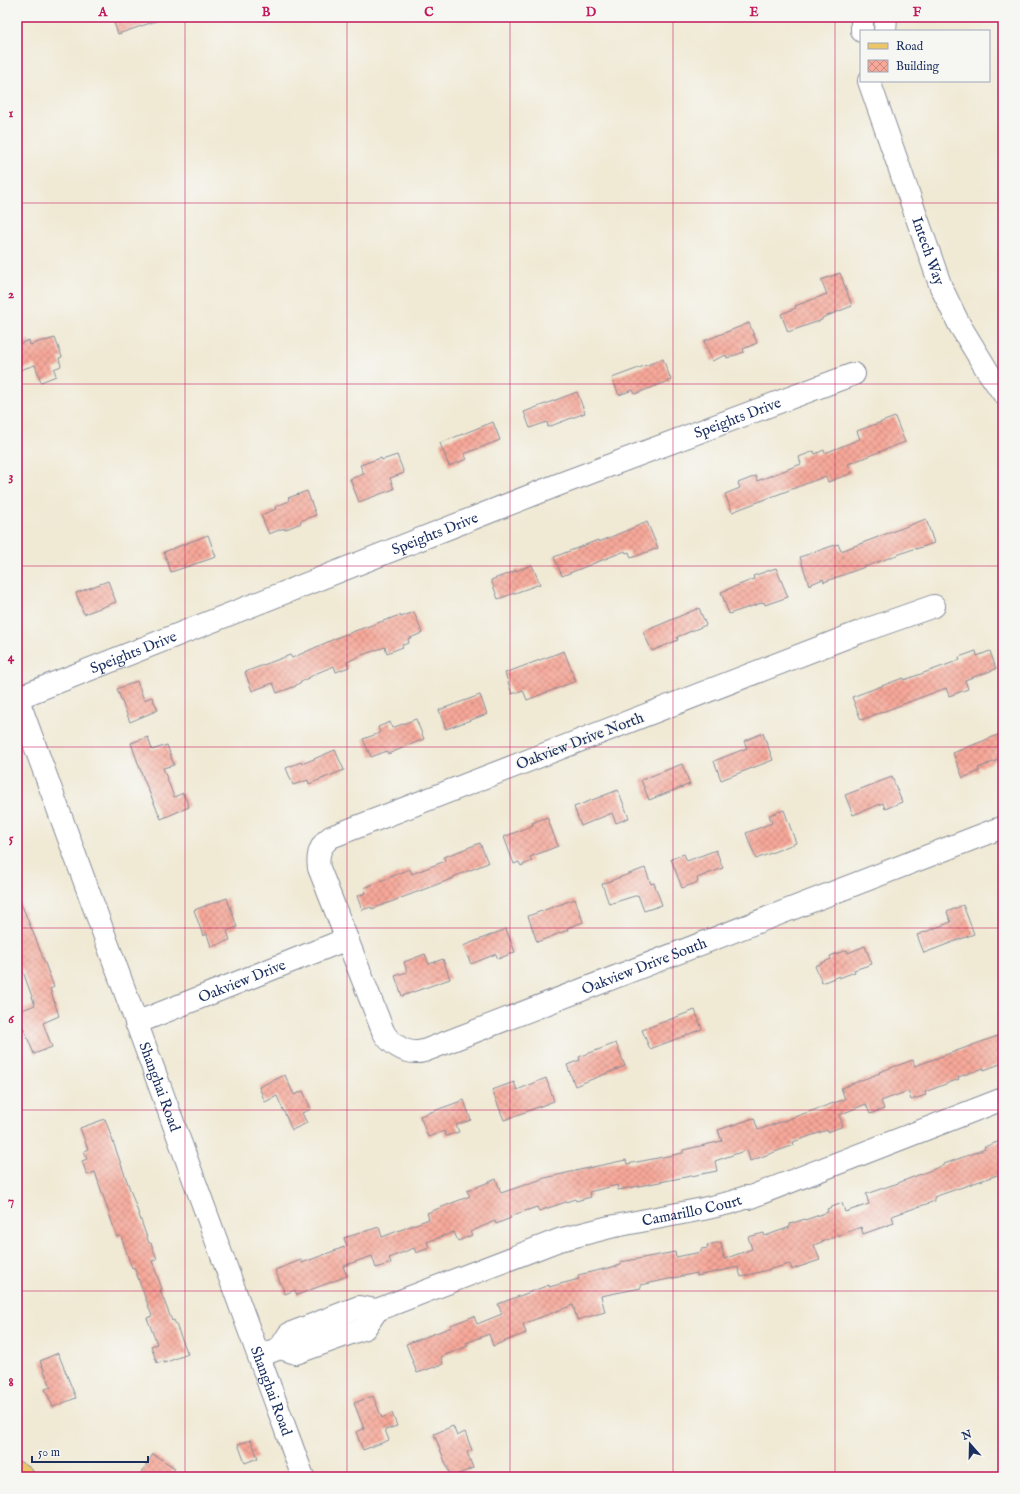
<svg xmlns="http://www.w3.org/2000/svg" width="1020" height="1494" viewBox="0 0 1020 1494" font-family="'IM FELL English',serif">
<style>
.building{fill:url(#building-cross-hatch)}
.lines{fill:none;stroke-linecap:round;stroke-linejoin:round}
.minor-casing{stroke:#868c99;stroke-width:24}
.major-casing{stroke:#868c99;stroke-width:24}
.minor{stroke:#fff;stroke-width:22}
.major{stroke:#eac669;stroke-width:22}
.grid{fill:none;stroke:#c2185b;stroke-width:1;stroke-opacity:0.55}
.labels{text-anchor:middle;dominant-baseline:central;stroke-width:3;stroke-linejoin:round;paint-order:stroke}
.street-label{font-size:15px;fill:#1b2f5e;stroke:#f6f6f2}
.neatline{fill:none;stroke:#c2185b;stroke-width:1.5}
.grid-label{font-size:13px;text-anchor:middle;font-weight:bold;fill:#c2185b}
</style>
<defs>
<pattern id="building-cross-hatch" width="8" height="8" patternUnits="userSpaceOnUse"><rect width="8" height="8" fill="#f7a899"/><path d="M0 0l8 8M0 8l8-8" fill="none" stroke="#c78980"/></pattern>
</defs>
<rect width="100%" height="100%" fill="#f6f6f2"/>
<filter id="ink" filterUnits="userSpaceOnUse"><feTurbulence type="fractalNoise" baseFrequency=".025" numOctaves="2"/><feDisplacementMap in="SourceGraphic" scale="8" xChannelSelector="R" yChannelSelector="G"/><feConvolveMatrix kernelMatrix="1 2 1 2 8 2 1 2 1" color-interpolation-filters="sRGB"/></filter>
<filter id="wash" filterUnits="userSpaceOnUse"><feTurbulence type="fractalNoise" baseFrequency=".012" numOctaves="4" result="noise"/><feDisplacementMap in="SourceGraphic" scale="16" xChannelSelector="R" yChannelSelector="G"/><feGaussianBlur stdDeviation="0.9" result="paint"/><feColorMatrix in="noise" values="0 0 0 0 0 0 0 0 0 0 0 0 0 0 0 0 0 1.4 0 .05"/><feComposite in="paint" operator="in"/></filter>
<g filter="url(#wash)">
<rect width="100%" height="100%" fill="#f0e9d4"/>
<g id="blocks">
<g class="building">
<path d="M112,17H161L162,19L118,34Z"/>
<path d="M840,273L852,306L822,318V320L788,332L781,314L796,308L795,306L827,294L821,280Z"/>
<path d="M749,323L757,343L743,349L744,352L727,358L726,355L712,361L704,341Z"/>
<path d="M55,338L62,357L59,358L61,366L54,369L56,376L41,382L35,365L17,371V345L29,340L30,345L45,340V341Z"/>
<path d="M663,359L671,380L635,394L633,390L619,395L612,378Z"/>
<path d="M577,392L585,413L548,427L547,422L530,428L524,412Z"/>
<path d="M895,417L905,442L848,464L852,473L828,482L826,476L732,512L725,494L740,488L738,483L756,476L757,481L801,464L799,457L814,451L815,454L824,450L825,453L860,439L857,431Z"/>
<path d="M493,422L500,440L464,454L467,459L449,466L440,443Z"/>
<path d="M397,455L404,473L390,478L394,489L359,502L350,479L364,474L360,465L381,458L382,460Z"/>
<path d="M307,491L316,515L300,521L301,523L284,530V528L269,534L261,515L276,509L275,507L289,501L288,498Z"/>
<path d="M926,519L934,543L916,549V548L824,582L823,579L809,585L800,557L838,544L841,551Z"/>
<path d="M647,522L658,548L631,558L629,552L626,553L625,551L562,576L554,557L598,540L599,542Z"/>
<path d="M208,535L216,557L171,572L164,552Z"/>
<path d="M532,565L540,584L498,599L491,580Z"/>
<path d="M776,568L788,597L765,605L764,602L729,614L721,592L754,579L753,576Z"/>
<path d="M108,581L116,602L84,614L76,593Z"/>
<path d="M699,608L706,625L677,637L678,640L652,651L643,632Z"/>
<path d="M414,612L422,633L408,639L409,643L402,645L403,647L387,653L385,647L362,655L347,662L349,667L336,672L334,666L317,673L296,685V686L277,693L273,683L252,691L245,672L290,655L292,658L341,636L400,615L401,617Z"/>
<path d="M564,651L576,681L527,700L523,690L512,694L505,673Z"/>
<path d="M976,651L977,656L990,651L996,669L965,680L968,689L949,696L946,688L861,720L852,697L903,678L904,680L960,660L959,657Z"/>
<path d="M137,681L144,700L152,697L158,710L130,722L117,689Z"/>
<path d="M480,695L487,714L446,729L439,710Z"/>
<path d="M416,719L424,739L388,754L387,751L371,757L363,739L380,733L378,727L390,722L392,728Z"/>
<path d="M763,733L773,760L721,780L714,761L747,748L744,741Z"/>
<path d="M1003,733V758L978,768L979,771L963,778L953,753Z"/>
<path d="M148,737L152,750L167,745L174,765L163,768L174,797L183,793L189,807L161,819L144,780L131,743Z"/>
<path d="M335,750L344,770L309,784L308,780L293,785L286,768L301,762L302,764Z"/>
<path d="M682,764L690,784L649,800L641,780Z"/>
<path d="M892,777L902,802L885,809L883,803L853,815L845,795Z"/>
<path d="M618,790L629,818L616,823L612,813L581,826L574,807Z"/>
<path d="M784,810L796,843L756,859L746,833L772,823L769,815Z"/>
<path d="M547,817L558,846L530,857L532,861L521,866L519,862L514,864L504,837L533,825L532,823Z"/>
<path d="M480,843L488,863L453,877L454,878L372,909L371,907L362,910L357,896L366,893L364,888L410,869L412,874L445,861L444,857Z"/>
<path d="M716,850L723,868L697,878L698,882L682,888L671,859L684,854L687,861Z"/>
<path d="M645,868L651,884L654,883L662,905L644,911L638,895L609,904L602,884Z"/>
<path d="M17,894L37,942L54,987L50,989L59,1016L43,1023L52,1047L34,1054L17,1012L35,1005L22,969L17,970Z"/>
<path d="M227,898L237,927L227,931L230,940L211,947L207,934L203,936L194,910Z"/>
<path d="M575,899L583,922L567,928L568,930L537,942L528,916Z"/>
<path d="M963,905L974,934L924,953L917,935L951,922L947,912Z"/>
<path d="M506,929L515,952L498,959L496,954L471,964L463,946Z"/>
<path d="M865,946L872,964L854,970L855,972L839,978V976L822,983L815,966L831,959L830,956L847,950L848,953Z"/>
<path d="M425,954L429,964L443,959L450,979L402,996L395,976L407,972L404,962Z"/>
<path d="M695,1010L702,1029L650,1049L642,1030Z"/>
<path d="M1003,1034V1063L984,1070V1068L958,1077L959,1079L925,1092L926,1095L911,1100L908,1091L881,1101L884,1109L870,1114L866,1104L839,1115L843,1126L828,1132L827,1130L793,1142L794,1145L750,1161L747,1150L715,1161L717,1171L618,1190L617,1185L589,1192L591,1197L576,1201L575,1199L539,1211L537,1207L510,1216L511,1218L496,1224L495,1221L470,1232L472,1235L458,1241L454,1232L427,1242L429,1248L416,1253L414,1248L389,1258L391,1263L376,1268L372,1256L343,1266L347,1276L297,1295L295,1290L285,1294L275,1270L301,1260L302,1263L347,1246L344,1238L379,1227L382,1237L429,1219L427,1213L470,1196L467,1191L496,1179L501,1193L545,1178L588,1168L626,1160L627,1164L683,1153V1150L722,1141L718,1130L754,1118L758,1130L845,1099L841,1088L880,1073L879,1072L913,1060L915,1066Z"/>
<path d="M616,1043L625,1066L575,1086L567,1065L580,1060L579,1057Z"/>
<path d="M285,1075L294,1095L303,1091L311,1109L302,1113L307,1123L292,1130L277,1096L265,1102L259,1087Z"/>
<path d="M546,1078L554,1101L504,1120L492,1090L514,1082L517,1090Z"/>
<path d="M464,1100L471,1120L456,1125L459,1132L446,1136L444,1131L428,1137L420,1116Z"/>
<path d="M105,1119L149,1243H151L157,1259L152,1261L162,1289L160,1290L172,1321L174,1320L188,1354L164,1363V1361L157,1363L151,1346L157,1344L147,1318L152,1316L134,1267L132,1268L121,1236L117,1237L95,1172L87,1175L82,1161L87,1159L84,1151L88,1149L80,1128Z"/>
<path d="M1003,1140V1173L934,1197L935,1201L892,1216L894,1223L863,1234L861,1227L814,1245L820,1260L793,1269L792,1270L790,1264L741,1277L738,1267L697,1276V1273L641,1285V1288L601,1296L605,1312L577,1320L573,1305L523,1324L526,1333L493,1346L489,1334L466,1343L468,1346L441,1357L443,1364L417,1373L406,1344L452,1327L451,1325L474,1316L477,1324L502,1314L498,1304L549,1285V1287L579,1279L578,1275L621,1265V1262L675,1252L676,1257L701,1252V1249L708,1248L707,1245L721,1242L724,1259L752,1249L748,1237L764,1233L765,1236L790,1227V1224L805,1219V1220L828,1212L827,1209L842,1203L845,1212L869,1204L866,1194L898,1183L944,1165V1164L985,1149L984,1147Z"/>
<path d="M58,1353L76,1398L53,1407L45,1389L51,1387L40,1361Z"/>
<path d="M373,1396L382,1418L392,1413L397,1426L385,1430L389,1440L363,1450L356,1432L364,1429L354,1403Z"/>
<path d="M453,1426L457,1436L465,1432L472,1450L467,1452L473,1468L451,1477L434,1434Z"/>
<path d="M251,1440L258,1458L245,1463L238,1444Z"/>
<path d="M153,1454L175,1468L170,1477H139Z"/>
</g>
</g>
</g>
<g filter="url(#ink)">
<use href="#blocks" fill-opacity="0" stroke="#868c99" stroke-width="1"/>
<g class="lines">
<defs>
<g id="minor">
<path d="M862,31V17"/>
<path d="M885,31L886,17"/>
<path id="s1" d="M869,81L941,287L959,324L987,370L1003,393"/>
<path id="s2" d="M934,606L860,632L331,837C320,845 317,855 319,868L383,1031C389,1043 404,1053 418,1052C420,1052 422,1051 424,1051L995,830L1003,828"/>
<path id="s3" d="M17,697L303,1477"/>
<path id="s4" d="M17,698L560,484L854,374"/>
<path id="s5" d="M136,1023L347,939"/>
<path id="s6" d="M280,1348L289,1334L359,1307L377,1310L559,1240L610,1227L703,1209L733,1202L746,1197L748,1198L1003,1099"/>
<path d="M267,1353L280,1348L296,1353L365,1328L377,1310"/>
</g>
<path id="major" d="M17,1473L23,1477"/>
</defs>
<use href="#minor" class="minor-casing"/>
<use href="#major" class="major-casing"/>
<use href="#minor" class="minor"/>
<use href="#major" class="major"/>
</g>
</g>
<path class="grid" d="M185,17V1477M347,17V1477M510,17V1477M673,17V1477M835,17V1477M17,203H1003M17,384H1003M17,566H1003M17,747H1003M17,928H1003M17,1110H1003M17,1291H1003"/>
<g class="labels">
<g class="street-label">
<text stroke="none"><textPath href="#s1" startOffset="180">Intech Way</textPath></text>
<text stroke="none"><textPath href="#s4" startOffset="773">Speights Drive</textPath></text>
<text stroke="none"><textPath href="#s4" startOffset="449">Speights Drive</textPath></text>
<text stroke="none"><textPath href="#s4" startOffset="125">Speights Drive</textPath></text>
<text transform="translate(580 741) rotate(-21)">Oakview Drive North</text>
<text stroke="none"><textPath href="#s2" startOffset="1141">Oakview Drive South</textPath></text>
<text stroke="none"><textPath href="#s5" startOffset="114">Oakview Drive</textPath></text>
<text stroke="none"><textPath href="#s3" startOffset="415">Shanghai Road</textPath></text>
<text stroke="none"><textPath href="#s6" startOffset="441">Camarillo Court</textPath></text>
<text stroke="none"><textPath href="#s3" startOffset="739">Shanghai Road</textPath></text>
</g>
</g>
<rect width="1020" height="1494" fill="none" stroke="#f6f6f2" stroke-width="44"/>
<rect x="860" y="30" width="130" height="52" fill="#f6f6f2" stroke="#9ea6b7"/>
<rect x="868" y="43" width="20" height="6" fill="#eac669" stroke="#9ea6b7"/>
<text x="896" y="50" font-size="12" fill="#1b2f5e">Road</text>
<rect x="868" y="60" width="20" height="12" fill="url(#building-cross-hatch)" stroke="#9ea6b7"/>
<text x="896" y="70" font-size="12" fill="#1b2f5e">Building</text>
<g transform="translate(970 1444) rotate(340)" stroke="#f6f6f2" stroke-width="3" paint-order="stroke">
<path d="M0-3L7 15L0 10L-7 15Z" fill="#1b2f5e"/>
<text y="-6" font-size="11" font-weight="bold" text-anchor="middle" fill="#1b2f5e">N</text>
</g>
<path d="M32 1456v6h116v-6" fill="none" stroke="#1b2f5e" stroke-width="2"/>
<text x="38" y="1456" font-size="12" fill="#1b2f5e" stroke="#f6f6f2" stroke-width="3" paint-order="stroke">50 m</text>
<rect x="22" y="22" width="976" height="1450" class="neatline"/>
<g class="grid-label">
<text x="103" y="16">A</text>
<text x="266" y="16">B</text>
<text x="429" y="16">C</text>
<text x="591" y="16">D</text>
<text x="754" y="16">E</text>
<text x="917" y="16">F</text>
<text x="11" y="117">1</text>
<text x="11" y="298">2</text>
<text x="11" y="480">3</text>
<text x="11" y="661">4</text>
<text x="11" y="842">5</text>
<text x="11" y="1023">6</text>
<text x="11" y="1205">7</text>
<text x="11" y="1386">8</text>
</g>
</svg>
